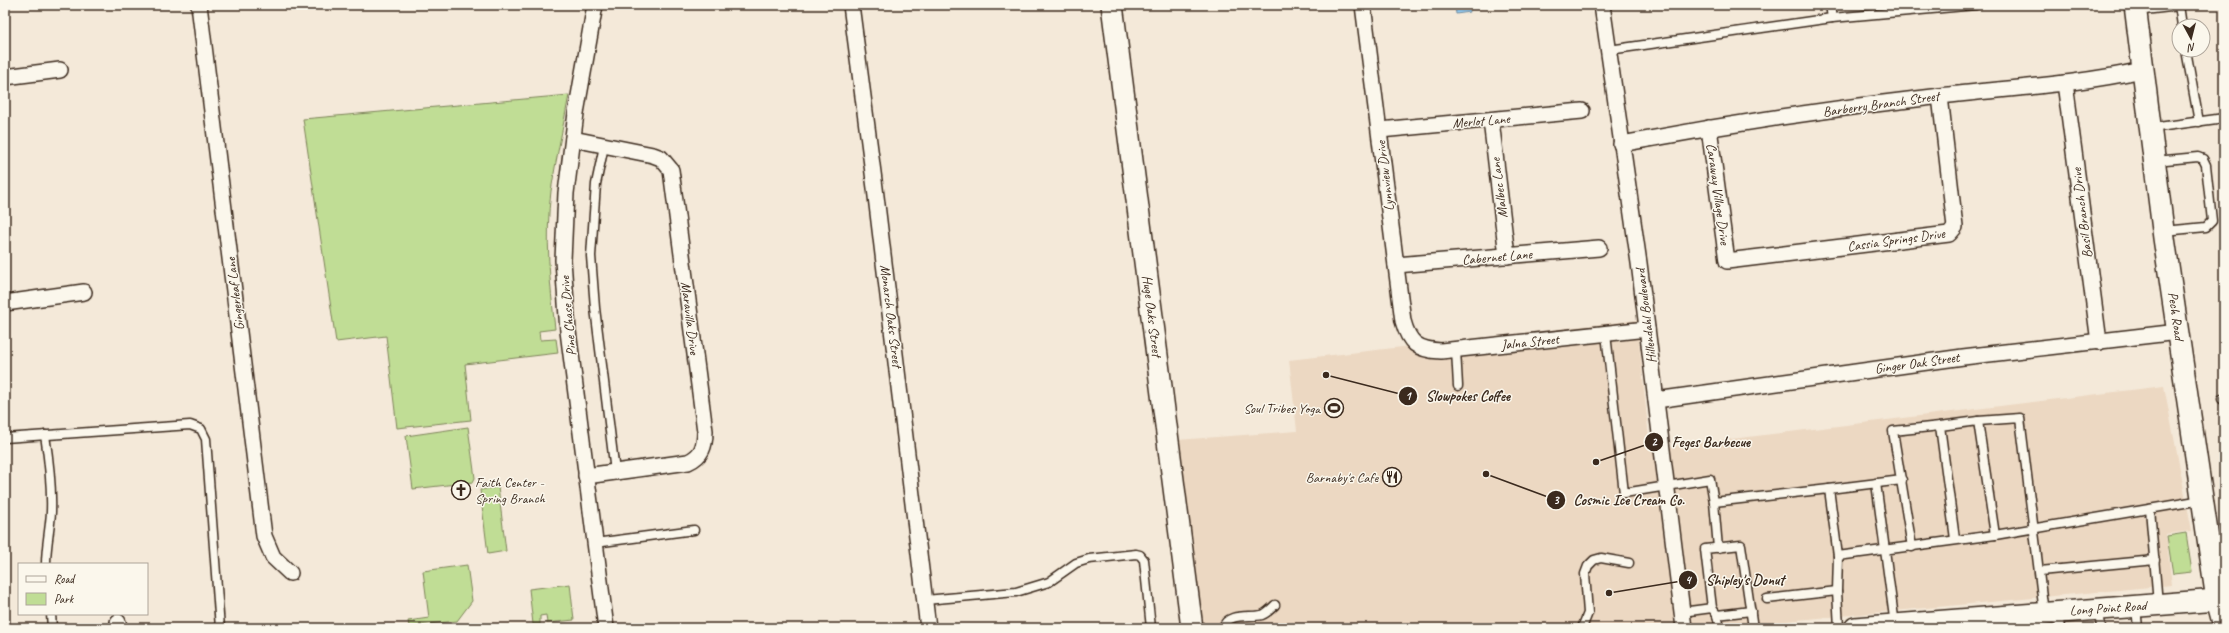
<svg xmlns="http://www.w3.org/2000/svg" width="2229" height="633" viewBox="0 0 2229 633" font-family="Caveat,sans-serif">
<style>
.built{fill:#ecd8c2}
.green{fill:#c0dd95;stroke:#7e845a}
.water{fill:#91c9f0;stroke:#6f899c}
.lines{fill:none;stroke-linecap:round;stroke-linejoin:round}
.lane-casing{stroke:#3b2a1e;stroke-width:11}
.street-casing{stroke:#3b2a1e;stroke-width:18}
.secondary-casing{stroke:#3b2a1e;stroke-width:24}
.lane{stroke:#fbf7ec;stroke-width:8}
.street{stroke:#fbf7ec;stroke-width:15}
.secondary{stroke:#fbf7ec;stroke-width:21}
.labels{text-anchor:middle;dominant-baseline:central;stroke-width:3;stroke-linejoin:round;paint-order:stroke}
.street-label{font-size:14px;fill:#3b2a1e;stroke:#fbf7ec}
.poi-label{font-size:14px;fill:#3b2a1e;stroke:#fbf7ec;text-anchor:end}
.leader{fill:none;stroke:#3b2a1e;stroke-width:1.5}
.callout-dot{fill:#3b2a1e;stroke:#fbf7ec;stroke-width:1.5}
.mark-label{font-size:12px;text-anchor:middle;font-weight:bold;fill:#fff}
.callout-label{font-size:15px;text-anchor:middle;font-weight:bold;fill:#3b2a1e;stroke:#fbf7ec;stroke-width:3;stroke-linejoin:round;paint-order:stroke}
</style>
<rect width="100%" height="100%" fill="#f4e9d9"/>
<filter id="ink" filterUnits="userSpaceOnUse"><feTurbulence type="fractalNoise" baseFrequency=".025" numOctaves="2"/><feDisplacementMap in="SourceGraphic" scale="8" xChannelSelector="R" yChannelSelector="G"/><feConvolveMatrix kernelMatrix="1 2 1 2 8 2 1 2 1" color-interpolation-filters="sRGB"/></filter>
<g filter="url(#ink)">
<g class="built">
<path d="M1637,320L1650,449L2164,386L2192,531L2166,534L2172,585L1711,628H1202L1177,440L1297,431L1289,360Z"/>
<path d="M2193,623L2196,628H2138Z"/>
</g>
<g class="green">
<path d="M569,95C563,127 556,159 551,191C545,238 550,283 555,329L539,331L540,340L556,339L558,353L465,364L471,420L397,428L386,336L336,342L303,119Z"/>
<path d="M468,427L475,478L473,482L413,489L406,436Z"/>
<path d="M498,487L506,551L488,554L480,490Z"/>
<path d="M2186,533L2192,572L2173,574L2167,536Z"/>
<path d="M467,565L472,601L457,621L409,626L408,621L429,618L423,571Z"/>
<path d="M570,584L574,620L547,623L546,615L540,616V624H533L529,589Z"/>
</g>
<path class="water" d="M1455,5H1469L1470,12L1456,14Z"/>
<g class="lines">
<defs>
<g id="lane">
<path d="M1830,5L1832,18"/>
<path d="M2179,5L2182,26"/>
<path d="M2136,11L2179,6"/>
<path d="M1609,50L1832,18L1976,5"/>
<path d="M2186,50L2199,122"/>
<path d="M2151,128L2224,118"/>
<path d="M604,146L596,184L591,256L595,308L615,472"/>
<path d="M2155,161L2198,157L2203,159L2206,165L2212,221L2206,227L2164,231"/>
<path d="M1606,334L1624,493L1710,479L1714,502L1829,489L1838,556L1995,535L2202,500"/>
<path d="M1456,350L1458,386"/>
<path d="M2222,399H2224"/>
<path d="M45,435C49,461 52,486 51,512C50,530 46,546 46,564"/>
<path d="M5,438L190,425L201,429L206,439L220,628"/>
<path d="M1876,483L1895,625"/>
<path d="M1829,489L1902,480"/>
<path d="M1714,502L1718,548"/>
<path d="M2150,509L2158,604"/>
<path d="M1995,535L1978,421L2020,418L2044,613"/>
<path d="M1955,539L1940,426L1978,421"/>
<path d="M595,543L694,530"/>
<path d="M1912,547L1893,431L1940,426"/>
<path d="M1838,556L1837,591L1839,628"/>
<path d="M2040,571L2155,560"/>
<path d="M1767,599L1837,591"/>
<path d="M925,600L1016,592L1049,582L1076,563L1089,559L1136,554L1140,555L1144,560L1151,628"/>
<path d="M2136,607L2138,628"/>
<path d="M2099,609L2101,628"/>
<path d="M1682,612L1712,608"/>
<path d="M2058,613L2060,628"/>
<path d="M51,614L52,628"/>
<path d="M1717,615L1751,611"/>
<path d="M1223,628C1227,612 1250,618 1262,615C1267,613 1272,608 1275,605"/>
<path d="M1582,628L1588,613L1585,574L1588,566L1594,560L1601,558L1629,563"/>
<path d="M1720,628L1717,615L1712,608L1705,549L1741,545L1753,628"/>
</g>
<g id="street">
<path d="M199,5L264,536L273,557L290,573"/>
<path d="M595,5L576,113L566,193L563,260L568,331L606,628"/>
<path d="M851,5L875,188L928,628"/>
<path d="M1363,5L1403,321C1409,343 1417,350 1441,351L1647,329"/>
<path d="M1602,5L1639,263L1684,628"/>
<path d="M5,77L60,70"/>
<path d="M2065,83L2099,342"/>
<path d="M1491,120L1507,256"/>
<path d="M1709,128L1727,261L1949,234L1955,227L1940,96"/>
<path d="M1380,130L1582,111"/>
<path d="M573,139L653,155L661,158L671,170L705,431C705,446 702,456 688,462L586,476"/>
<path d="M1621,144C1727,124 1834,108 1941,96C2008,88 2076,85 2142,70"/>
<path d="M1396,265L1599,248"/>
<path d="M5,303L84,292"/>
<path d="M1656,400L1963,357L2178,332"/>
<path d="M118,622L119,628"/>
</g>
<g id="secondary">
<path d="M1112,5L1192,628"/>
<path d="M2135,5L2164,238L2217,600L2224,626"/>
<path d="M1855,628L2217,600L2224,603"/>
</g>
</defs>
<use href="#lane" class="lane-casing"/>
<use href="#street" class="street-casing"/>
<use href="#secondary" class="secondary-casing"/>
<use href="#lane" class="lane"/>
<use href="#street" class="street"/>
<use href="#secondary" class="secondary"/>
</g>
</g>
<defs>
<symbol id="stadium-ring" viewBox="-11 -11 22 22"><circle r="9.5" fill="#fbf7ec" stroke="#3b2a1e" stroke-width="1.5"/><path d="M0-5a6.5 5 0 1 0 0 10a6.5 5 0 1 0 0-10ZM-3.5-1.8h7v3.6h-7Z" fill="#3b2a1e"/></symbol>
<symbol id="restaurant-ring" viewBox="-11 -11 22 22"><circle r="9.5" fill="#fbf7ec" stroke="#3b2a1e" stroke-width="1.5"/><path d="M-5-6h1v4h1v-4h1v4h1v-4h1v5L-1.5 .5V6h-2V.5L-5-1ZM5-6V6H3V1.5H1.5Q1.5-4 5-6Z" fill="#3b2a1e"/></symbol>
<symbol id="church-ring" viewBox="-11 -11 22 22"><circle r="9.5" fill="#fbf7ec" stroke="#3b2a1e" stroke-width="1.5"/><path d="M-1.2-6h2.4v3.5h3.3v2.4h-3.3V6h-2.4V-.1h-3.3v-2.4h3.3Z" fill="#3b2a1e"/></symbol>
</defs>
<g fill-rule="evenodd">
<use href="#stadium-ring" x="1323" y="397" width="22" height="22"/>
<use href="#restaurant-ring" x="1381" y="466" width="22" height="22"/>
<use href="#church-ring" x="450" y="479" width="22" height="22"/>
</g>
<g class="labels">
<g class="street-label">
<text transform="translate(1881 104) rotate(-8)">Barberry Branch Street</text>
<text transform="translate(1481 121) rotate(-5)">Merlot Lane</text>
<text transform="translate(1385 176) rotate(-97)">Lynnview Drive</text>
<text transform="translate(1499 188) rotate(-97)">Malbec Lane</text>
<text transform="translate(1718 194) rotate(82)">Caraway Village Drive</text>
<text transform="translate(2082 213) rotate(-97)">Basil Branch Drive</text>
<text transform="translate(1896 240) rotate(-8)">Cassia Springs Drive</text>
<text transform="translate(1497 257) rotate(-5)">Cabernet Lane</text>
<text transform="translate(235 294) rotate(-97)">Gingerleaf Lane</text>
<text transform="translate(568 316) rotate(-95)">Pine Chase Drive</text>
<text transform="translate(891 316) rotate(83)">Monarch Oaks Street</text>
<text transform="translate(1152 316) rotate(83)">Huge Oaks Street</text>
<text transform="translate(1646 316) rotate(-97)">Hillendahl Boulevard</text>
<text transform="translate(2176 316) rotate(82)">Pech Road</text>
<text transform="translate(690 318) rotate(83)">Maravilla Drive</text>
<text transform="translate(1530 342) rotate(-6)">Jalna Street</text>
<text transform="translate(1917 363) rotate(-8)">Ginger Oak Street</text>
<text transform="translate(2108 608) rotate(-4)">Long Point Road</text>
</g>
<g class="poi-label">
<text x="1320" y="408">Soul Tribes Yoga</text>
<text x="1378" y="477">Barnaby's Cafe</text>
<text x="475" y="482" text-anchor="start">Faith Center -<tspan x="475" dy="16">Spring Branch</tspan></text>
</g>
</g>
<path class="leader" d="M1326 375L1408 396M1596 462L1654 442M1486 474L1556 500M1609 593L1688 580"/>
<g class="callout-dot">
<circle cx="1326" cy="375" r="4"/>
<circle cx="1596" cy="462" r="4"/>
<circle cx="1486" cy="474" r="4"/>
<circle cx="1609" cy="593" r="4"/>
<circle cx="1408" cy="396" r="10"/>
<circle cx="1654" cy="442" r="10"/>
<circle cx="1556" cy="500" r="10"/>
<circle cx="1688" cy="580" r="10"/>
</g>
<g class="mark-label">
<text x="1408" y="400">1</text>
<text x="1654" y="446">2</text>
<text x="1556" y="504">3</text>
<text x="1688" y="584">4</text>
</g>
<g class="callout-label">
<text x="1468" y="401">Slowpokes Coffee</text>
<text x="1711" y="447">Feges Barbecue</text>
<text x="1629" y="505">Cosmic Ice Cream Co.</text>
<text x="1745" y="585">Shipley's Donut</text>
</g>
<rect width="2229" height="633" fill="none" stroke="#fbf7ec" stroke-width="20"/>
<rect x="10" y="10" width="2209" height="613" fill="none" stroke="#3b2a1e" stroke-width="1.5" filter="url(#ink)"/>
<rect x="18" y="563" width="130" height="52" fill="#fbf7ec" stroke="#aea59a"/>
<rect x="26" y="576" width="20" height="6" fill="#fbf7ec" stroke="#aea59a"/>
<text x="54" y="583" font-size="12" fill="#3b2a1e">Road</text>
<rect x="26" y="593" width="20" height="12" fill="#c0dd95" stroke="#aea59a"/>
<text x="54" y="603" font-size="12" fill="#3b2a1e">Park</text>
<g transform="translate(2191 38) rotate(173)"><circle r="19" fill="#fbf7ec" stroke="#aea59a"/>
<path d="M0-3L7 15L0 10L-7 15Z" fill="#3b2a1e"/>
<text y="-6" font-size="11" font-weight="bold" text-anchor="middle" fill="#3b2a1e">N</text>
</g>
</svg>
